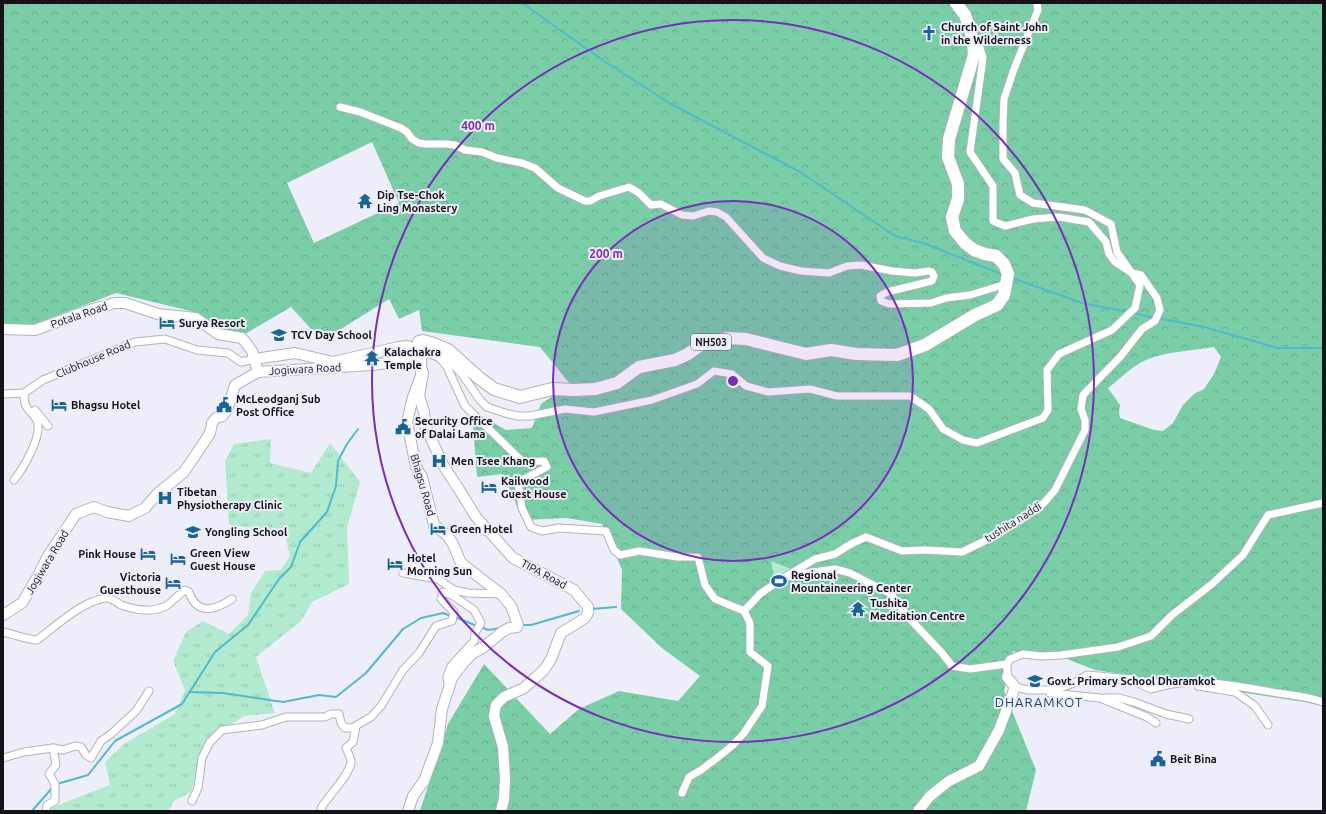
<svg xmlns="http://www.w3.org/2000/svg" width="1326" height="814" viewBox="0 0 1326 814" font-family="Ubuntu,sans-serif">
<style>
.grass{fill:url(#grass-tufts)}
.forest{fill:url(#forest-crowns);fill-rule:evenodd}
.pitch{fill:#b1eace}
.lines{fill:none;stroke-linecap:round;stroke-linejoin:round}
.stream{stroke:#50bacc;stroke-width:2}
.street-casing{stroke:#b2b2be;stroke-width:9}
.secondary-casing{stroke:#b2b2be;stroke-width:12}
.primary-casing{stroke:#b2b2be;stroke-width:14}
.street{stroke:#fff;stroke-width:7}
.secondary{stroke:#fff;stroke-width:10}
.primary{stroke:#fff;stroke-width:12}
.ring{fill:none;stroke:#7b2cbf;stroke-width:2}
.labels{text-anchor:middle;dominant-baseline:central;stroke-width:4;stroke-linejoin:round;paint-order:stroke}
.shield{fill:#eeeefa;stroke:#55555b;stroke-width:1}
.shield-label{font-size:10px;font-weight:bold;fill:#131317}
.poi-label{font-size:11px;font-weight:bold;fill:#131317;stroke:#eeeefa;text-anchor:start}
.street-label{font-size:11px;fill:#131317;stroke:#eeeefa}
.quarter-label{font-size:13px;letter-spacing:1px;fill:#15486b;stroke:#eeeefa}
.centre{fill:#7b2cbf;stroke:#eeeefa;stroke-width:2}
.ring-label{font-size:12px;text-anchor:middle;font-weight:bold;fill:#7b2cbf;stroke:#eeeefa;stroke-width:4;stroke-linejoin:round;paint-order:stroke}
</style>
<defs>
<pattern id="grass-tufts" width="24" height="20" patternUnits="userSpaceOnUse"><rect width="24" height="20" fill="#b1eace"/><path d="M3 7l-1-3M5 7V3M7 7l1-3M15 17l-1-3M17 17v-4M19 17l1-3" fill="none" stroke="#97c8b0"/></pattern>
<pattern id="forest-crowns" width="20" height="18" patternUnits="userSpaceOnUse"><rect width="20" height="18" fill="#79cda7"/><path d="M2 6a3 3 0 1 1 6 0M12 15a3 3 0 1 1 6 0" fill="none" stroke="#68af8f"/></pattern>
</defs>
<rect width="100%" height="100%" fill="#eeeefa"/>
<path class="grass" d="M271,439L270,463L311,473L330,443L360,482L347,528L349,584L312,602L301,621L256,657L275,713L244,716L206,741L191,792L174,801L168,811H53L51,808L110,785L105,762L124,744L175,714L185,690L173,661L186,632L203,621L229,634L248,615L251,593L265,571L281,570L290,556L284,531L229,525L225,461L234,444Z"/>
<path class="forest" d="M3,3H1323V706L1304,702L1095,670L1062,657L1023,654L1013,651L1004,691L1036,770L1026,811H420L448,724L484,664L550,734L579,709L619,691L678,701L700,676L662,648L621,609L622,570L602,524L567,518L523,520L503,474L477,477L473,425L478,414L506,430L532,428L541,404L570,384L540,347L422,331L419,310L399,319L389,299L336,332L312,330L291,307L245,334L220,331L191,311L116,293L35,324H3ZM372,142L399,203L314,243L287,183ZM1214,347L1221,357L1214,374L1204,389L1194,394L1183,405L1173,423L1163,431L1154,430L1120,418L1119,412L1120,405L1108,388C1120,379 1132,366 1146,360C1167,351 1192,351 1214,347Z"/>
<path class="pitch" d="M771,561L794,570L776,589Z"/>
<g class="lines">
<g class="stream">
<path d="M522,3L604,61L671,104L800,172L895,236L923,243L1004,275"/>
<path d="M1012,278L1082,303L1128,312"/>
<path d="M1133,313L1151,317"/>
<path d="M1162,319L1204,327L1278,348H1323"/>
<path d="M592,609L616,607"/>
<path d="M455,617L477,626"/>
<path d="M522,625H531L579,611"/>
<path d="M481,627L488,630L500,628"/>
<path d="M189,692L223,693L283,702L319,695L336,697L366,673L403,629L421,618L443,613L451,616"/>
<path d="M57,784L88,775L115,741L182,704L215,652L248,625L279,579L291,567L300,542L327,512L336,486L338,461L347,444L358,429"/>
<path d="M32,811L52,788"/>
</g>
<defs>
<g id="street">
<path d="M340,107L360,112L401,128L407,132L412,139L419,143L426,144H446L455,145L465,150L482,152L497,158L522,163L535,168L558,188L585,201H590L599,196L629,187L639,193L651,205L661,204L682,215L693,216L709,211L717,212L726,217L763,258L780,266L801,271L814,272L829,273L847,266L861,265L892,271L915,273L929,271L932,272L934,276L932,281L887,292L880,296L881,301L889,304L931,303L946,298L970,295L1006,284"/>
<path d="M419,347L418,349L440,358L447,367L465,406L523,462L544,461L547,467L518,482L522,508L531,527L542,531L559,528L606,531L614,550L620,555L639,551L677,557H698L705,585L715,599L744,611"/>
<path d="M441,352L461,373L480,400L487,407L508,414L518,416H530L565,409L594,412L652,400L697,384L714,371L732,374L746,386L768,392L810,389L837,396H910L929,409L943,429L963,440L977,443L1043,418L1048,410L1047,370L1059,354L1112,330L1135,308L1140,285L1117,252L1111,224L1085,210L1033,203L1020,195L1015,173L1003,159V123L1004,99L1014,69L1038,10L1037,3"/>
<path d="M3,394L24,393L43,380L135,342L165,339L197,350L228,353L241,362L254,359"/>
<path d="M35,410L48,426"/>
<path d="M14,480C23,469 43,435 37,421C35,415 28,411 26,406C24,402 24,397 24,393"/>
<path d="M403,573L438,579L454,590L468,593L501,594"/>
<path d="M785,577L815,559L835,554L851,544L866,537L902,551L924,550L962,552L995,536L1044,503L1055,490L1085,430V420L1081,409L1083,395L1120,357L1142,329L1155,321L1160,310L1157,298L1141,275L1132,273L1115,262L1109,254L1106,242L1089,222L1059,217L1033,219L1005,226L993,221V186L970,152L983,58L979,44L975,38"/>
<path d="M744,611L761,593L785,577L813,572L835,569L850,573L891,594L909,618L942,653L952,666L970,669L1007,664"/>
<path d="M3,632C13,634 28,640 37,640C56,626 81,602 105,598C111,597 116,602 121,605C135,610 152,613 166,606C171,603 179,594 185,590L189,592C197,616 215,610 232,599"/>
<path d="M1007,677V664L1010,659L1023,654L1041,656L1061,655L1118,647L1151,636L1172,615L1212,584L1243,555L1268,515L1323,503"/>
<path d="M1198,686L1235,692L1255,706L1268,725"/>
<path d="M1015,687L1028,690H1054L1074,683L1087,675L1132,679L1136,680L1140,684L1151,689C1194,676 1224,684 1266,691C1286,695 1305,695 1323,702"/>
<path d="M1050,693L1100,698L1147,717L1156,723"/>
<path d="M1104,698H1119L1134,702L1166,714L1189,719"/>
<path d="M3,758L24,752L53,748L63,750L75,746L81,747L86,755L91,758L101,741L111,734L136,711L149,691"/>
<path d="M682,793L689,777L701,770L717,758L733,745L744,733L762,706L768,666L750,652V623L744,611"/>
<path d="M192,801L198,788L202,758L210,742L222,730L262,725L286,717H325L331,714H339L341,723L345,728H352L371,717L381,706L403,670L419,653L436,626L452,621L454,612L441,599L443,592L452,595L474,610L481,623L475,633L474,641L451,666L447,677L448,683"/>
<path d="M46,811L47,805L55,801V784L49,774L56,765L53,748"/>
<path d="M322,811L321,808C329,795 348,777 351,763C351,759 348,752 346,748L353,742L356,726"/>
</g>
<g id="secondary">
<path d="M3,329L35,330L93,309L115,303H125L158,314L196,318L218,334L242,338L252,351L258,372"/>
<path d="M254,359L295,353L333,362L399,347L407,346L418,349"/>
<path d="M421,367L423,373L419,396L424,412L425,425L443,465L460,491L476,517L513,558L574,590L588,607V613L585,618L561,633L551,659L544,670L524,688L504,697L496,705L494,716L503,747L505,778L504,799L501,811"/>
<path d="M3,615L22,603L38,576L48,556L76,514L94,507L107,512L129,516L145,508L157,494L184,472L205,441L210,433L212,423L216,418L222,416L227,410L235,385L258,372L372,365L408,360L418,349"/>
<path d="M408,811L413,796L424,781L438,743L442,709L452,678L464,662L473,653L484,647L502,632L509,628L517,627L518,625L511,606L501,594L461,563L453,544L447,535L434,525L422,477L416,467L407,422L413,397L421,376V359L418,349"/>
<path d="M918,811L930,796L949,781L979,766L999,730L1015,687L1007,677"/>
</g>
<path id="primary" d="M418,349L419,342L423,341L431,343L448,350L479,378L494,389L520,397L552,389L574,390L595,389L617,383L639,367L675,360L688,354L702,344L727,338L746,339L806,354L831,350L856,354L897,355L925,345L975,315L997,305L1004,295L1008,274L1004,264L996,256L985,254L974,250L965,243L955,231L952,217L958,199V184L948,157L949,139L974,55L973,40L965,15L956,3"/>
</defs>
<use href="#street" class="street-casing"/>
<use href="#secondary" class="secondary-casing"/>
<use href="#primary" class="primary-casing"/>
<use href="#street" class="street"/>
<use href="#secondary" class="secondary"/>
<use href="#primary" class="primary"/>
</g>
<circle cx="733" cy="381" r="180" fill="#7b2cbf" fill-opacity=".12"/>
<g class="ring">
<circle cx="733" cy="381" r="180"/>
<circle cx="733" cy="381" r="361"/>
</g>
<defs>
<symbol id="church-bare" viewBox="-9 -9 18 18"><path d="M-1.2-6h2.4v3.5h3.3v2.4h-3.3V6h-2.4V-.1h-3.3v-2.4h3.3Z" fill="#186497" stroke="#eeeefa" stroke-width="2.5" paint-order="stroke"/></symbol>
<symbol id="temple-bare" viewBox="-9 -9 18 18"><path d="M0-6L5-2H3V0L6.5 2.5H4V6H1.5V3h-3V6H-4V2.5H-6.5L-3 0V-2H-5Z" fill="#186497" stroke="#eeeefa" stroke-width="2.5" paint-order="stroke"/></symbol>
<symbol id="hotel-bare" viewBox="-9 -9 18 18"><path d="M-6-4.5h1.5V1H6V5H4.5V3h-9V5H-6ZM-4 0a1.8 1.8 0 1 1 3.6 0ZM.5 0V-2.5h3Q6-2.5 6 0Z" fill="#186497" stroke="#eeeefa" stroke-width="2.5" paint-order="stroke"/></symbol>
<symbol id="school-bare" viewBox="-9 -9 18 18"><path d="M0-5L7-2L0 1L-7-2ZM-4 1L0 2.5L4 1V4Q0 6-4 4Z" fill="#186497" stroke="#eeeefa" stroke-width="2.5" paint-order="stroke"/></symbol>
<symbol id="civic-bare" viewBox="-9 -9 18 18"><path d="M-.6-6.5H3V-4.5H.6V-3L4-1V1h2V6H-6V1h2V-1L-.6-3ZM-1.2 2.5V6h2.4V2.5Z" fill="#186497" stroke="#eeeefa" stroke-width="2.5" paint-order="stroke"/></symbol>
<symbol id="hospital-bare" viewBox="-9 -9 18 18"><path d="M-5-5h3v3.5h4V-5h3V5h-3V1.5h-4V5h-3Z" fill="#186497" stroke="#eeeefa" stroke-width="2.5" paint-order="stroke"/></symbol>
<symbol id="stadium-bare" viewBox="-9 -9 18 18"><path d="M0-5a6.5 5 0 1 0 0 10a6.5 5 0 1 0 0-10ZM-3.5-1.8h7v3.6h-7Z" fill="#186497" stroke="#eeeefa" stroke-width="2.5" paint-order="stroke"/></symbol>
</defs>
<g fill-rule="evenodd">
<use href="#church-bare" x="918" y="22" width="22" height="22"/>
<use href="#temple-bare" x="354" y="190" width="22" height="22"/>
<use href="#hotel-bare" x="156" y="312" width="22" height="22"/>
<use href="#school-bare" x="268" y="324" width="22" height="22"/>
<use href="#temple-bare" x="361" y="347" width="22" height="22"/>
<use href="#hotel-bare" x="48" y="394" width="22" height="22"/>
<use href="#civic-bare" x="213" y="394" width="22" height="22"/>
<use href="#civic-bare" x="392" y="416" width="22" height="22"/>
<use href="#hospital-bare" x="428" y="450" width="22" height="22"/>
<use href="#hotel-bare" x="478" y="476" width="22" height="22"/>
<use href="#hospital-bare" x="154" y="487" width="22" height="22"/>
<use href="#hotel-bare" x="427" y="518" width="22" height="22"/>
<use href="#school-bare" x="182" y="521" width="22" height="22"/>
<use href="#hotel-bare" x="137" y="543" width="22" height="22"/>
<use href="#hotel-bare" x="167" y="548" width="22" height="22"/>
<use href="#hotel-bare" x="384" y="553" width="22" height="22"/>
<use href="#stadium-bare" x="768" y="570" width="22" height="22"/>
<use href="#hotel-bare" x="162" y="572" width="22" height="22"/>
<use href="#temple-bare" x="847" y="598" width="22" height="22"/>
<use href="#school-bare" x="1024" y="670" width="22" height="22"/>
<use href="#civic-bare" x="1147" y="748" width="22" height="22"/>
</g>
<g class="labels">
<rect class="shield" x="691" y="334" width="40" height="16" rx="3"/>
<g class="shield-label">
<text x="711" y="342">NH503</text>
</g>
<g class="poi-label">
<text x="941" y="27">Church of Saint John<tspan x="941" dy="13">in the Wilderness</tspan></text>
<text x="377" y="195">Dip Tse-Chok<tspan x="377" dy="13">Ling Monastery</tspan></text>
<text x="179" y="323">Surya Resort</text>
<text x="291" y="335">TCV Day School</text>
<text x="384" y="352">Kalachakra<tspan x="384" dy="13">Temple</tspan></text>
<text x="236" y="399">McLeodganj Sub<tspan x="236" dy="13">Post Office</tspan></text>
<text x="71" y="405">Bhagsu Hotel</text>
<text x="415" y="421">Security Office<tspan x="415" dy="13">of Dalai Lama</tspan></text>
<text x="451" y="461">Men Tsee Khang</text>
<text x="501" y="481">Kailwood<tspan x="501" dy="13">Guest House</tspan></text>
<text x="177" y="492">Tibetan<tspan x="177" dy="13">Physiotherapy Clinic</tspan></text>
<text x="450" y="529">Green Hotel</text>
<text x="205" y="532">Yongling School</text>
<text x="190" y="553">Green View<tspan x="190" dy="13">Guest House</tspan></text>
<text x="136" y="554" text-anchor="end">Pink House</text>
<text x="407" y="558">Hotel<tspan x="407" dy="13">Morning Sun</tspan></text>
<text x="791" y="575">Regional<tspan x="791" dy="13">Mountaineering Center</tspan></text>
<text x="161" y="577" text-anchor="end">Victoria<tspan x="161" dy="13">Guesthouse</tspan></text>
<text x="870" y="603">Tushita<tspan x="870" dy="13">Meditation Centre</tspan></text>
<text x="1047" y="681">Govt. Primary School Dharamkot</text>
<text x="1170" y="759">Beit Bina</text>
</g>
<g class="street-label">
<text transform="translate(79 315) rotate(-19)">Potala Road</text>
<text transform="translate(93 359) rotate(-23)">Clubhouse Road</text>
<text transform="translate(305 369) rotate(-3)">Jogiwara Road</text>
<text transform="translate(423 485) rotate(74)">Bhagsu Road</text>
<text transform="translate(1013 522) rotate(-32)">tushita naddi</text>
<text transform="translate(47 562) rotate(-59)">Jogiwara Road</text>
<text transform="translate(544 574) rotate(28)">TIPA Road</text>
</g>
<g class="quarter-label">
<text x="1039" y="702">DHARAMKOT</text>
</g>
</g>
<circle cx="733" cy="381" r="6" class="centre"/>
<g class="ring-label">
<text x="478" y="130">400 m</text>
<text x="606" y="258">200 m</text>
</g>
<rect width="1326" height="814" fill="none" stroke="#131317" stroke-width="8"/>
</svg>
